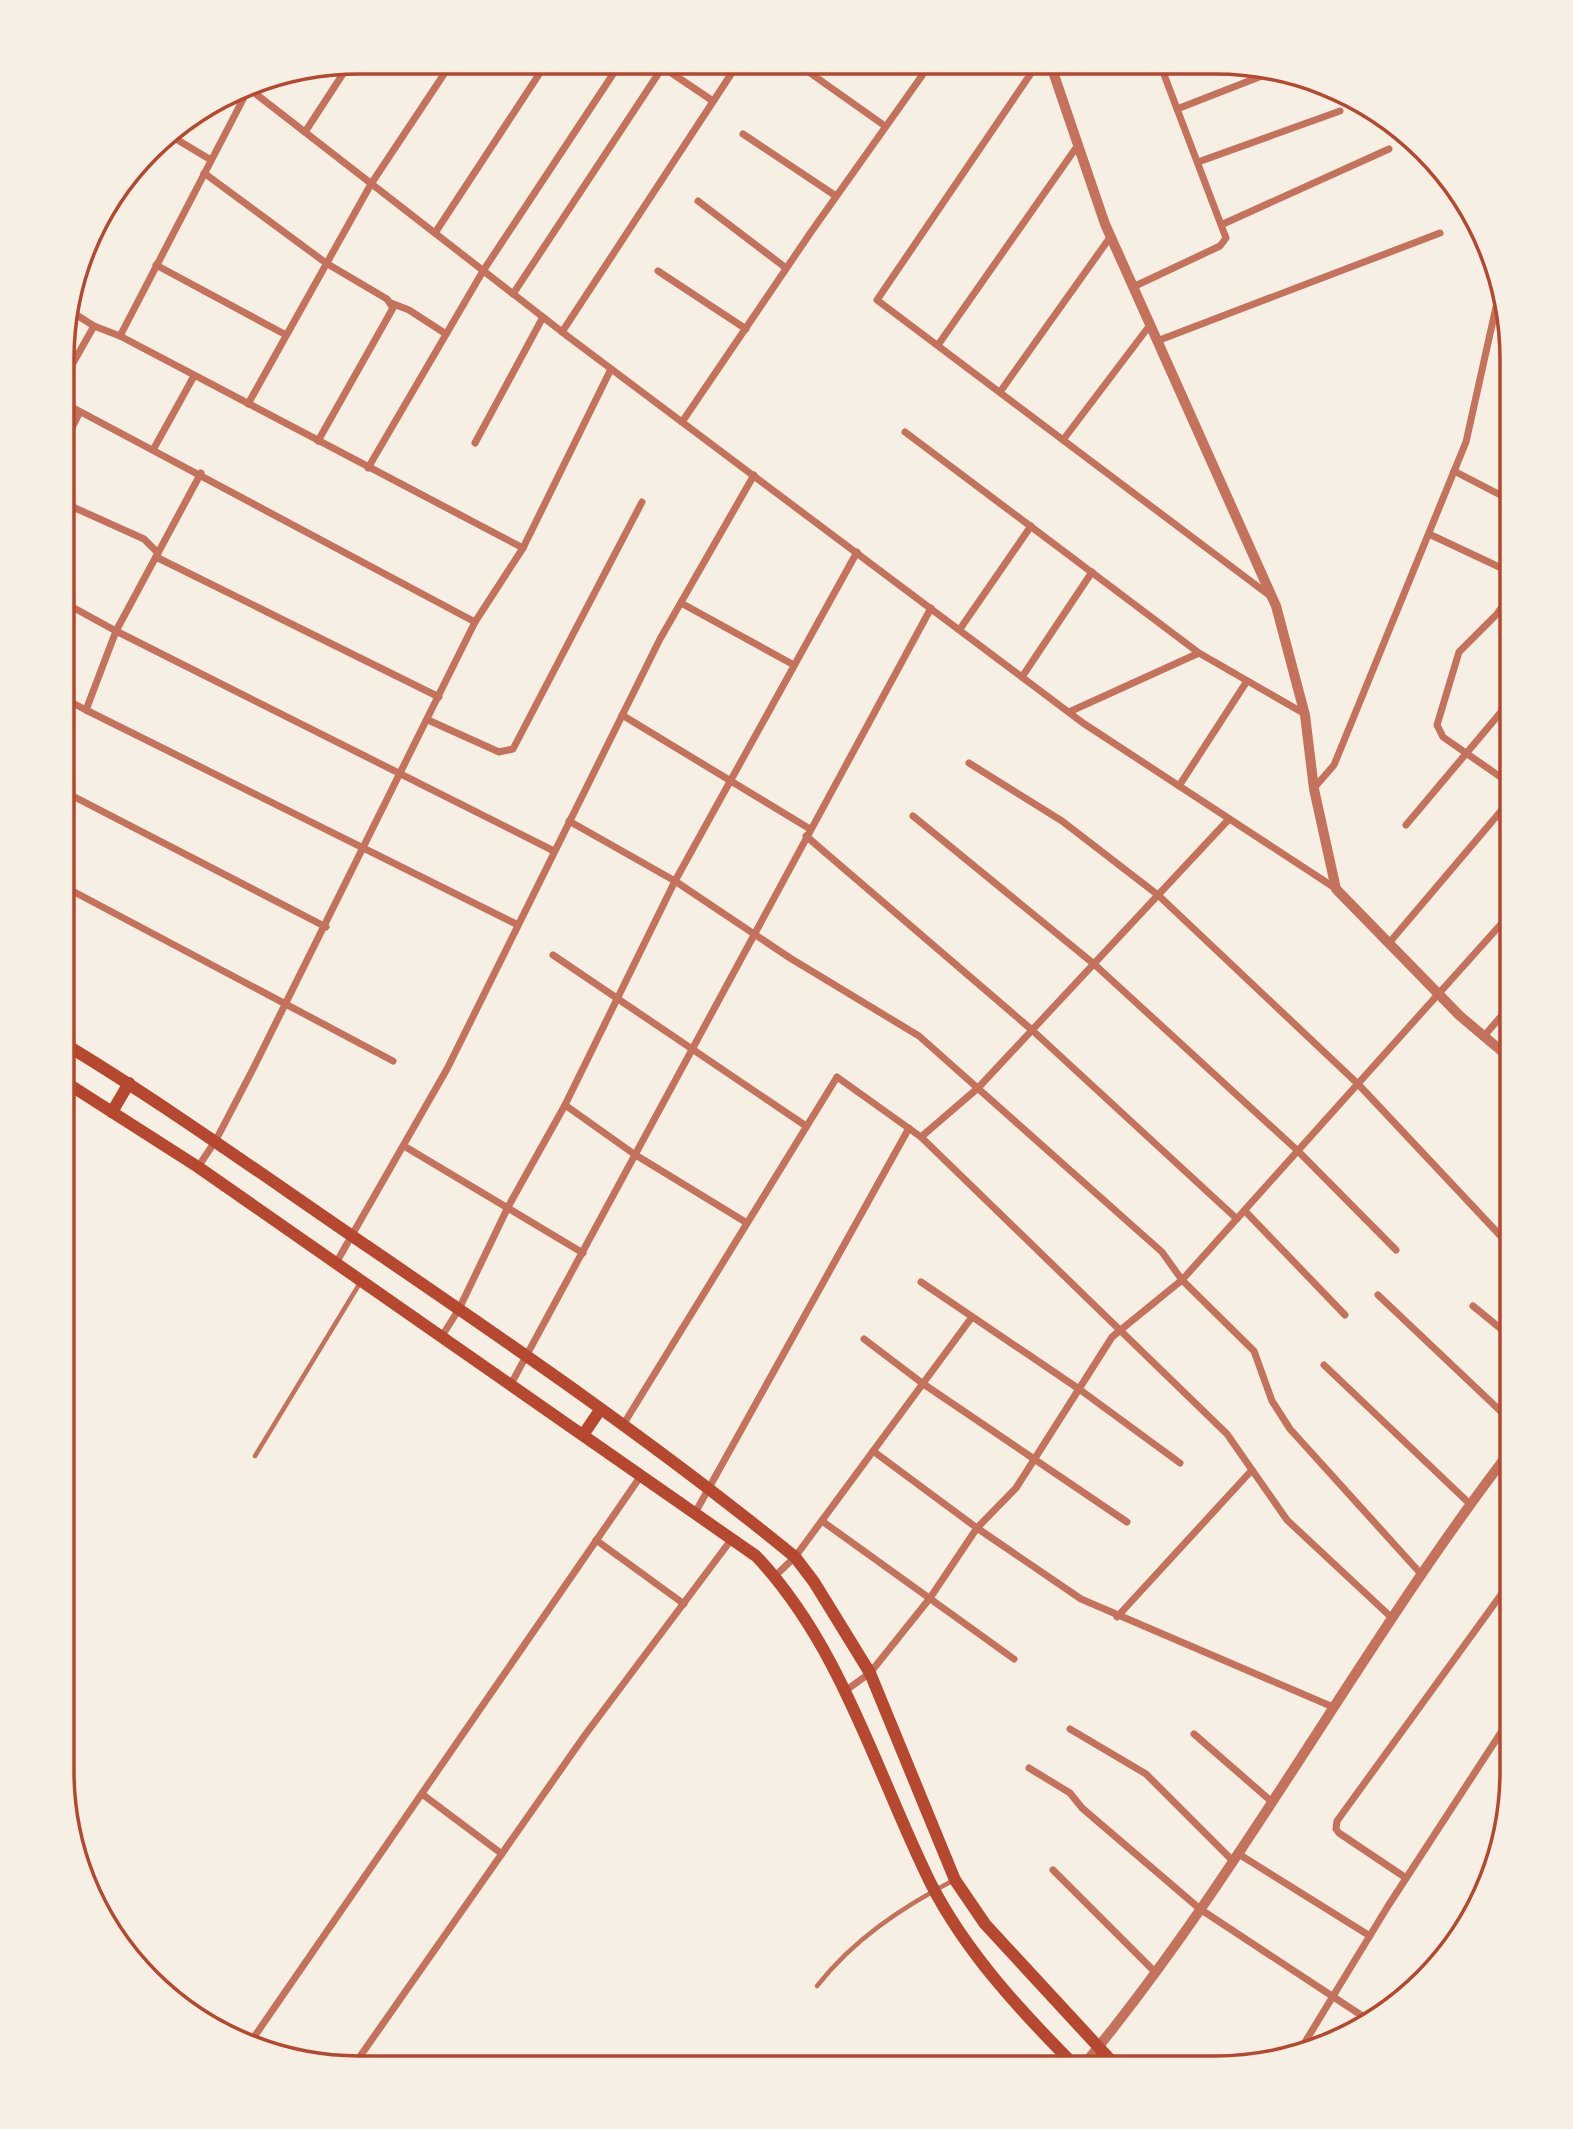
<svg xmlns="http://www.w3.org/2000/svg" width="1573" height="2129" viewBox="0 0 1573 2129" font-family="'Open Sans',sans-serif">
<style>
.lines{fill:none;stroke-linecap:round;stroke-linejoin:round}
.service{stroke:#c5725c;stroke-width:4.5}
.minor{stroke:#c5725c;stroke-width:7}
.tertiary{stroke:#c5725c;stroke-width:10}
.secondary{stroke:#b5482f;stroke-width:12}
.rim{fill:none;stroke:#b5482f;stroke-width:3.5}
</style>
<rect width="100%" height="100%" fill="#f6efe4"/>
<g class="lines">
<g class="service">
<path d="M255,1456L360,1283"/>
<path d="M817,1986C854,1939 901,1908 954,1880"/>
</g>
<g class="minor">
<path d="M655,62L713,101"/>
<path d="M796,63L885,126"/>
<path d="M916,63L926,70"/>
<path d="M1038,63L877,300L1269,595"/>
<path d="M247,87L566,335L1083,723L1335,888"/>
<path d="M1177,109L1277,70"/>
<path d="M305,132L350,63"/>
<path d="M166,133L211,160"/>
<path d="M743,134L836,196"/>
<path d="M1198,162L1340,111"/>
<path d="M204,173L326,263L387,299L393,308L318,441"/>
<path d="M698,201L786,268"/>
<path d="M1223,224L1389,149"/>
<path d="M435,233L547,62"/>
<path d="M156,265L286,335"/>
<path d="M658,271L746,329"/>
<path d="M1133,287L1220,246L1226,238L1160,64"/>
<path d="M513,294L666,62"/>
<path d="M391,303L409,310L446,334"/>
<path d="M67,309L94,326"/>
<path d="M562,332L739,62"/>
<path d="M120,336L523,548L475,622"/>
<path d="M1157,341L1440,233"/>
<path d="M938,345L1078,145"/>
<path d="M64,379L94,326L120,336L251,84"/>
<path d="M1000,392L1111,236"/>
<path d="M64,403L475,622L254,1067L216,1140L198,1167"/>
<path d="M248,404L371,184L452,62"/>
<path d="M682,422L811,232L931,63"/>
<path d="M905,432L1199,653L1069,712"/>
<path d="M1063,440L1150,325"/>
<path d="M64,443L80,412"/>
<path d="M475,443L543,317"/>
<path d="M153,450L194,376"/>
<path d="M368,468L483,271L621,62"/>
<path d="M1454,471L1512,501"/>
<path d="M201,473L116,631L554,851"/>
<path d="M64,503L144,539L158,553"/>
<path d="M1429,534L1512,573"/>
<path d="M523,548L611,369"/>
<path d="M156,557L439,697"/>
<path d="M63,602L116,631L86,710L518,925"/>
<path d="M681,603L794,665"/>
<path d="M960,629L1031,526"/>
<path d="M1199,653L1305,714"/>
<path d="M1022,677L1092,572"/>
<path d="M63,698L86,710"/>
<path d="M622,715L810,829"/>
<path d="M428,720L499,752L513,749L642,502"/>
<path d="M969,763L1062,821L1158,895L1358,1084L1511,1247"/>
<path d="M1512,785L1443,737L1437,725L1459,652L1497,614L1512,592"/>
<path d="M1179,786L1247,681"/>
<path d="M1314,788L1334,765L1466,442L1498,298"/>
<path d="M63,791L326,927"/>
<path d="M913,816L1094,964L1298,1151L1396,1250"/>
<path d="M569,821L675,881L790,958L919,1036L1162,1252L1182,1280L1112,1337L1016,1488L977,1528L930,1598L870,1673L845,1691"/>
<path d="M1406,825L1512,699"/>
<path d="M806,836L1032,1030L1237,1219"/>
<path d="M63,886L393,1061"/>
<path d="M1389,943L1512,798"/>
<path d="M553,955L806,1126"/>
<path d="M1484,1036L1511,1005"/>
<path d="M565,1105L634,1154L747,1223"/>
<path d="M921,1137L1227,1434L1287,1520L1392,1618"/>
<path d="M404,1146L583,1253"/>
<path d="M1245,1211L1345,1315"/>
<path d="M336,1263L447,1069L660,639L754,475"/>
<path d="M921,1282L1079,1389L1180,1463"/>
<path d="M1378,1295L1511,1421"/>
<path d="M1473,1306L1511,1337"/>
<path d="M442,1336L459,1309L508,1207L565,1105L675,881L857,552"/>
<path d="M864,1339L922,1383L1127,1522"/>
<path d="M1324,1365L1471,1505"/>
<path d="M511,1384L931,608"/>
<path d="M623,1425L837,1077L921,1137L978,1088L1229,819"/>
<path d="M873,1451L977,1528L1081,1599L1333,1707"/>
<path d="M695,1513L909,1128"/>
<path d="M822,1521L1014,1659"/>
<path d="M596,1540L684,1604"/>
<path d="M1422,1575L1290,1429L1272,1401L1254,1351L1182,1280L1511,913"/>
<path d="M775,1576L795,1557L972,1317"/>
<path d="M1117,1617L1252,1470"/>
<path d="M1070,1729L1146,1774L1232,1860"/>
<path d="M1194,1734L1271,1801"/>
<path d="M1029,1768L1070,1793L1082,1808L1200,1909L1370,2021"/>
<path d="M422,1794L502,1854"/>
<path d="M1237,1853L1370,1936"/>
<path d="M1053,1870L1156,1973"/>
<path d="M1406,1878L1339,1833L1336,1829L1337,1821L1511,1581"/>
<path d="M252,2040L640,1477"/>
<path d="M1302,2047L1388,1906L1511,1717"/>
<path d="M354,2065L585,1735L731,1540"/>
</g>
<g class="tertiary">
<path d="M1050,63L1105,224L1276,606L1305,715L1314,789L1336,889L1460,1016L1511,1059"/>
<path d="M1082,2067C1242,1874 1358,1649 1511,1450"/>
</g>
<g class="secondary">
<path d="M63,1043C164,1104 260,1173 358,1240C506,1341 656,1443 795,1557L814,1582L870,1673L955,1880L985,1924L1117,2067"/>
<path d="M62,1080L198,1167L756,1556C842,1647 876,1773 931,1884C967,1954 1021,2011 1076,2067"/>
<path d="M112,1112L129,1083"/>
<path d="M583,1435L600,1410"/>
</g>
</g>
<path d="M0 0H1573V2129H0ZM359 74H1215A285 285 0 0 1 1500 359V1771A285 285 0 0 1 1215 2056H359A285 285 0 0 1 74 1771V359A285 285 0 0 1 359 74Z" fill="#f6efe4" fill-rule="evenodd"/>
<path class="rim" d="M359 74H1215A285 285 0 0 1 1500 359V1771A285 285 0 0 1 1215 2056H359A285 285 0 0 1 74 1771V359A285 285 0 0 1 359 74Z"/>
</svg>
